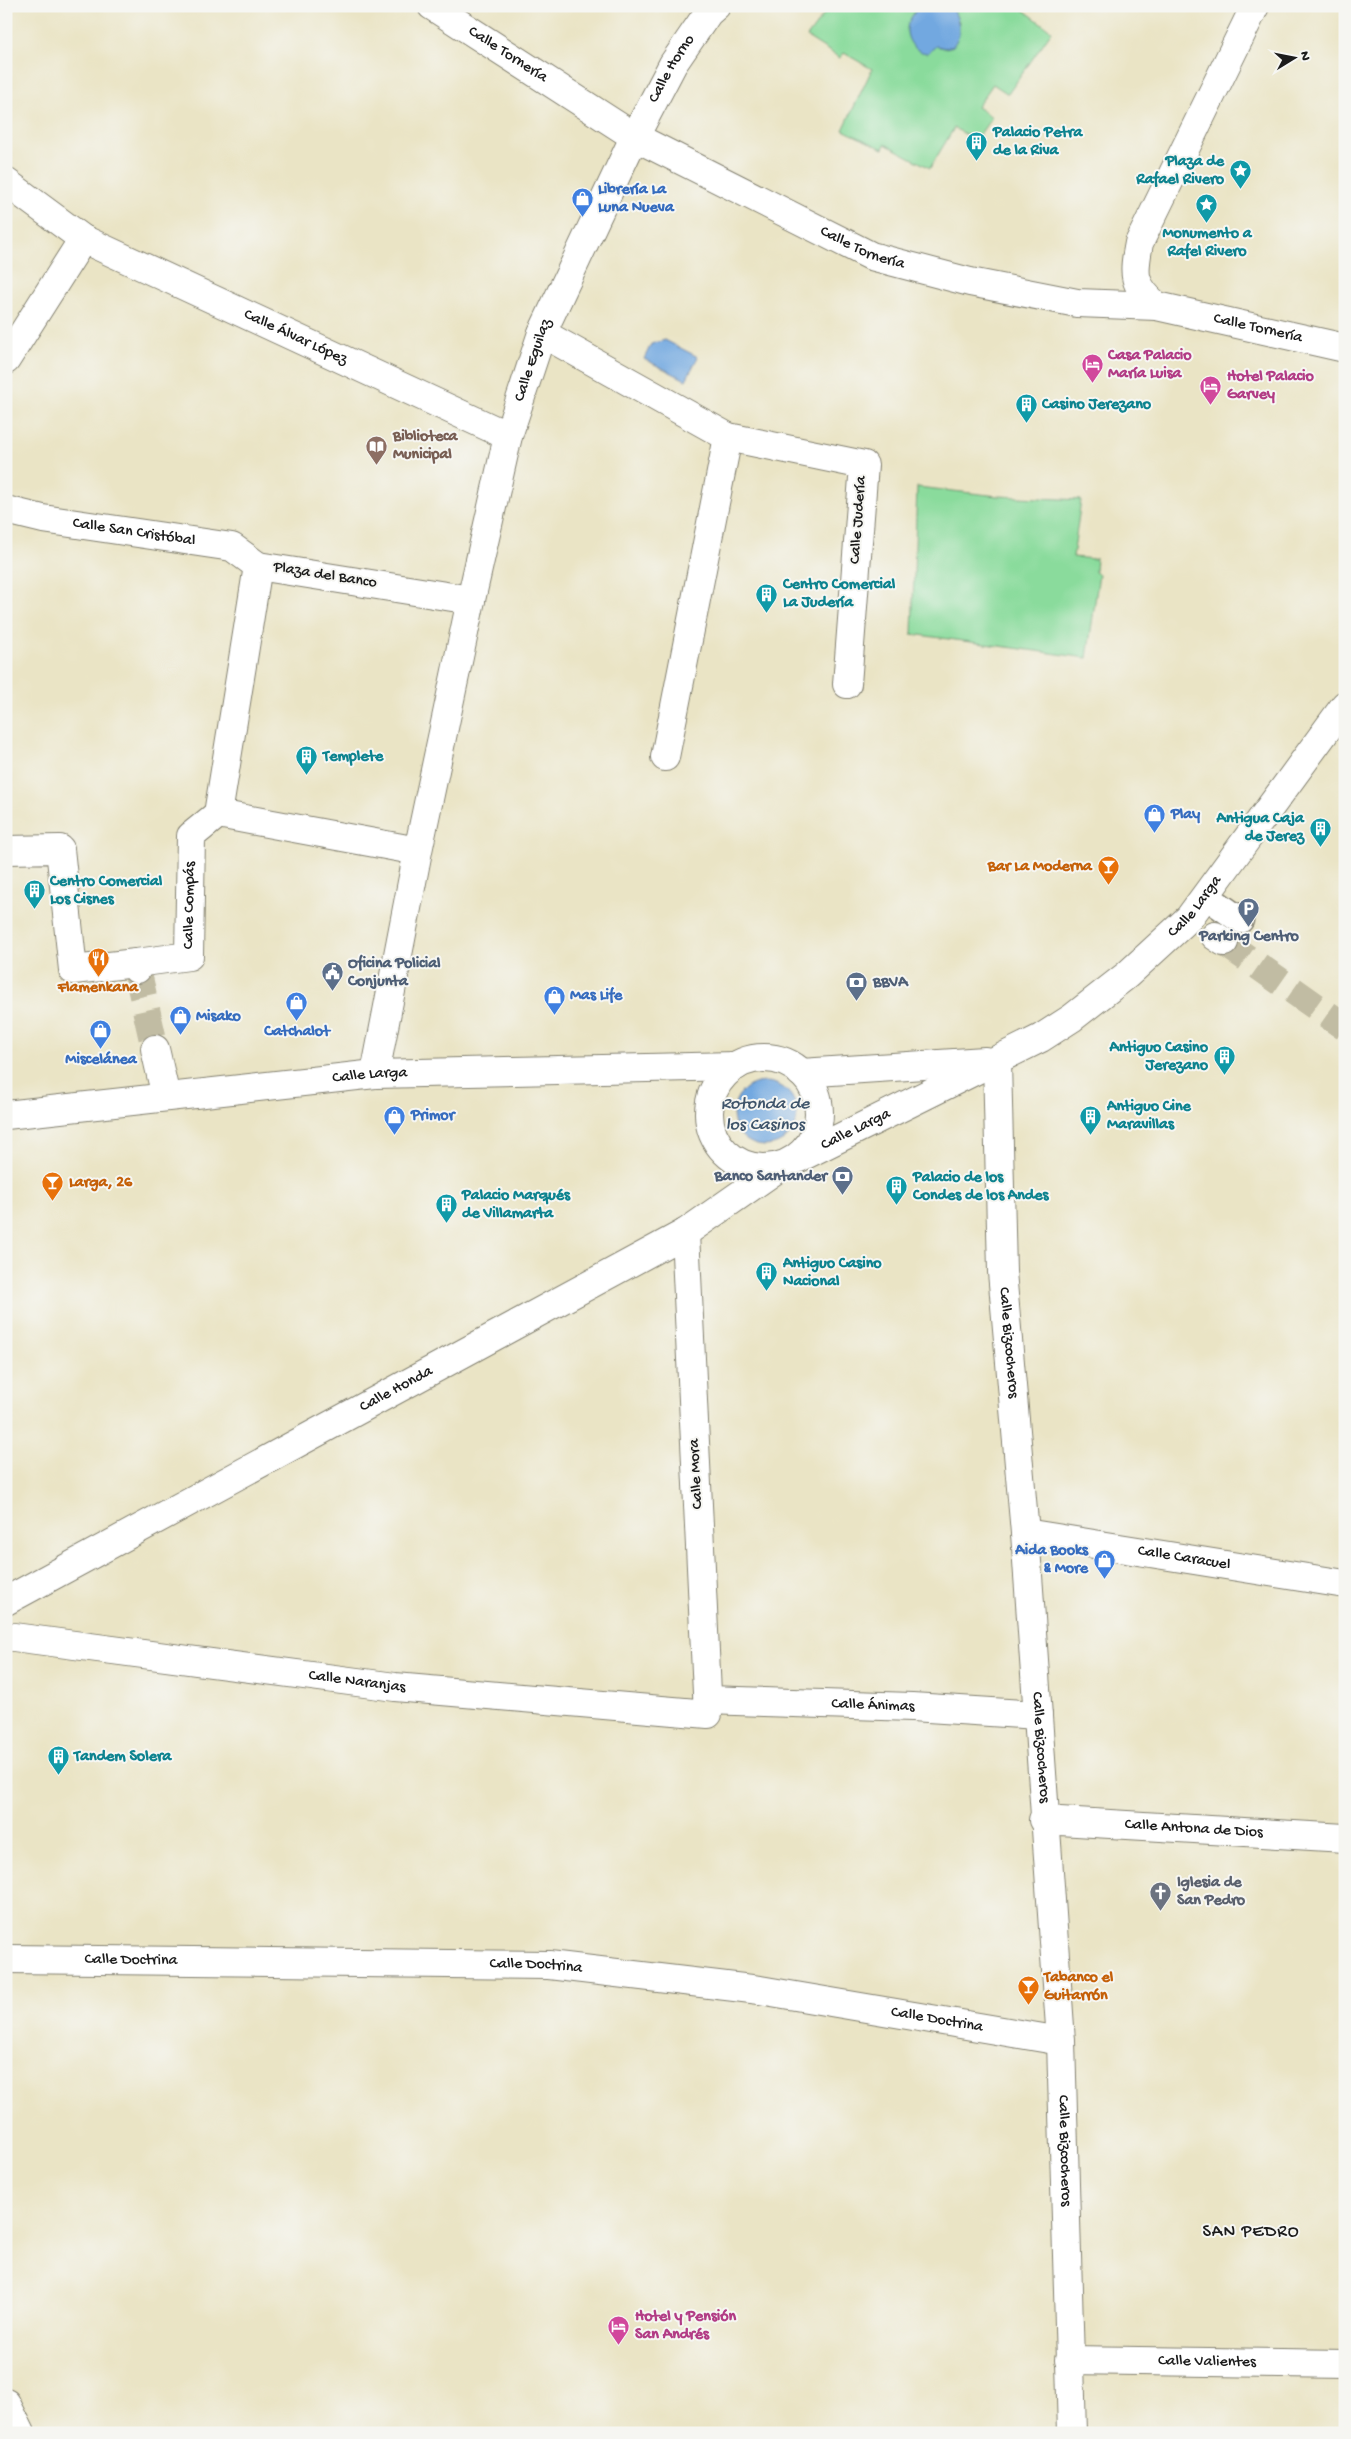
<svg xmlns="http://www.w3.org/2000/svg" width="1351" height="2439" viewBox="0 0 1351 2439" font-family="'Gochi Hand',sans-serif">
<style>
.green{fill:#8adb9c;stroke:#537c5c}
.water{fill:#72a8e0;stroke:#47627e}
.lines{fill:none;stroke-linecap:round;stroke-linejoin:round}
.pedestrian-tunnel{stroke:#c1bca3;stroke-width:28;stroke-dasharray:28 14;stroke-linecap:butt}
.service-casing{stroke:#838070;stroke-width:29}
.pedestrian-casing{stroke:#838070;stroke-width:30}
.minor-casing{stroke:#838070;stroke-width:30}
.tertiary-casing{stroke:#838070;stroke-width:30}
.service{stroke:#fff;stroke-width:26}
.pedestrian{stroke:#fff;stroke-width:28}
.minor{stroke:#fff;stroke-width:28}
.tertiary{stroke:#fff;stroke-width:28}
.labels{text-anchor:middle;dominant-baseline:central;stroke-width:4;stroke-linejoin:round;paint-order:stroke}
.street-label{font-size:16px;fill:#1c1c1c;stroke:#f6f6f2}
.culture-label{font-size:16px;font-weight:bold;fill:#0d838f;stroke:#f6f6f2;text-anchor:start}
.shop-label{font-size:16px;font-weight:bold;fill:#366cbe;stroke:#f6f6f2;text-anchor:start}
.hotel-label{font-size:16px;font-weight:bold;fill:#b23c85;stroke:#f6f6f2;text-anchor:start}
.education-label{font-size:16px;font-weight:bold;fill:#785e54;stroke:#f6f6f2;text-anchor:start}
.food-label{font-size:16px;font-weight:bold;fill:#c56008;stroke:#f6f6f2;text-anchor:start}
.service-label{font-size:16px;font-weight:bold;fill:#4e5e75;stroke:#f6f6f2;text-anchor:start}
.worship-label{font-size:16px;font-weight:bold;fill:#5b616d;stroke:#f6f6f2;text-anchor:start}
.water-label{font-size:18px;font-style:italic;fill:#3e546a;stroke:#f6f6f2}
.neighbourhood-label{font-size:18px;letter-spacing:1px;fill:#1c1c1c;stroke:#f6f6f2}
</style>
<rect width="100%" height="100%" fill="#f6f6f2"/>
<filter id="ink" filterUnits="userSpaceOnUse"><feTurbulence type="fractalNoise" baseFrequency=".02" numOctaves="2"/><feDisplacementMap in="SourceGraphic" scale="10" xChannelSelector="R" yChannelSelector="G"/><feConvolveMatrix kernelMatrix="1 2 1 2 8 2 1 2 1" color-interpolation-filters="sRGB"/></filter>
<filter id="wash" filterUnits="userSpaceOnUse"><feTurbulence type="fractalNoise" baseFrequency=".0096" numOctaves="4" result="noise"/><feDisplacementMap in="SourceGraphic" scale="20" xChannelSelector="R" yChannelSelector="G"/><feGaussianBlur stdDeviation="1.12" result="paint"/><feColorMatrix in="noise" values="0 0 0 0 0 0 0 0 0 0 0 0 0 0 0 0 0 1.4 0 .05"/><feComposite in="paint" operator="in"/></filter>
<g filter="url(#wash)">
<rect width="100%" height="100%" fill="#eae4c5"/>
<g class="green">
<path d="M830,6H918C909,23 903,32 915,48L936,45L945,48L953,46L959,22L951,6H1018L1052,31L1008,94L993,84L977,107L992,117L976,140L954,128L930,168L887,145L885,144L883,149L843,130L872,69L844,53L840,58L807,37Z"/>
<path d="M917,487L998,496L1081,500L1073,557L1094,559L1096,557L1095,572L1099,574L1087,658L912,634Z"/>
</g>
<g class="water">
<path d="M918,6L952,7C959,20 963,33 953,46L945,48L936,46L928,53C916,53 906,41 907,28C908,20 915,13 918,6Z"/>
<path d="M665,340L698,357L686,380L644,359L651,344Z"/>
<circle cx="765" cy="1114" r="32"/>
</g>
</g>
<g filter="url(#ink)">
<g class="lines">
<g class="pedestrian-tunnel">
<path d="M1224,942L1345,1027"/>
<path d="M137,969L155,1049"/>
</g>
<defs>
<path id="service" d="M1206,896L1240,920"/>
<g id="pedestrian">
<path id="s1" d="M432,6L635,137L871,256L970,282L1077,303L1157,306"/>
<path id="s2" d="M6,182L83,239L508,436"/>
<path d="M542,333L728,437L864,465L847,684"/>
<path d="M6,360L83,239"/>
<path id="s3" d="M6,510L43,519L232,547L258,566"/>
<path id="s4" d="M471,600L508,436L542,333L630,146L673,64L708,13L716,6"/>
<path d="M665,757L728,437"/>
<path d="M6,850L60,849L73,970L136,963L137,969"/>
<path d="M1215,936L1224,942"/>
<path id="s5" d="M136,963L189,956L191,836L218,814"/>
<path d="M155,1049L166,1097"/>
<path d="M375,1074L418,851L471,600L258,566L218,814L418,851"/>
<path id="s6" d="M6,1115L375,1074L736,1066"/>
<path id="s7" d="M708,1700L912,1707L1038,1715"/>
</g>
<g id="minor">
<path id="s8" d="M1255,6L1139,243C1133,274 1132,285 1157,306L1345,348"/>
<path id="s9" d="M997,1061L1002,1272L1025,1533L1061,2041L1072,2433"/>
<path id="s10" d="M1025,1533L1345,1584"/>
<path id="s11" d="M6,1636L395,1687L708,1714L685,1233"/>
<path id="s12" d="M1043,1820L1345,1838"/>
<path id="s13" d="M6,1959L549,1965L760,1990L1061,2041"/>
<path id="s14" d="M1069,2360L1345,2364"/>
</g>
<g id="tertiary">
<circle cx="764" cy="1113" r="55"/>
<path d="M801,1073L985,1061"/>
<path id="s15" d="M795,1160L1041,1038L1072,1018L1127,975L1189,918L1345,705"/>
<path id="s16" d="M6,1601L685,1233L778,1168"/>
<path d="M6,2403L21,2433"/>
</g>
</defs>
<use href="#service" class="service-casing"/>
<use href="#pedestrian" class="pedestrian-casing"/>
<use href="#minor" class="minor-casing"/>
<use href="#tertiary" class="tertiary-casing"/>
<use href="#service" class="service"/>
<use href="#pedestrian" class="pedestrian"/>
<use href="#minor" class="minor"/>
<use href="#tertiary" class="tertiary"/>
</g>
</g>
<defs>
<symbol id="building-pin" viewBox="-11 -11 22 30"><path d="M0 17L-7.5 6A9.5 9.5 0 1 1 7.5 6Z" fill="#0f9aa8" stroke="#f6f6f2"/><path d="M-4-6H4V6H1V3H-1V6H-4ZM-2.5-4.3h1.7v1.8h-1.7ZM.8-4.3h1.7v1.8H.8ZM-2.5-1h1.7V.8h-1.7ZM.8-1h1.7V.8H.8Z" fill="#fff"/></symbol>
<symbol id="sight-pin" viewBox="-11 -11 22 30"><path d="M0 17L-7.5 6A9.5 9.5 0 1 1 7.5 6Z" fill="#0f9aa8" stroke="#f6f6f2"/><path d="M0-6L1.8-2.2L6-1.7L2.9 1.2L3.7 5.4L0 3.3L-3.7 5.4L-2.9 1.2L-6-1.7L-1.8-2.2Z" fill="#fff"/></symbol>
<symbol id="shop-pin" viewBox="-11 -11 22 30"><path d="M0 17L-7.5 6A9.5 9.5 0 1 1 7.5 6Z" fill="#3f7fe0" stroke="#f6f6f2"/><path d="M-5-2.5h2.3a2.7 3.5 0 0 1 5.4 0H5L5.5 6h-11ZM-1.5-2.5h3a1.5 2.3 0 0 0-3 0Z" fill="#fff"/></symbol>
<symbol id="hotel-pin" viewBox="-11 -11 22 30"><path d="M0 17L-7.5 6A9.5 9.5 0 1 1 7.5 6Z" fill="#d1479c" stroke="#f6f6f2"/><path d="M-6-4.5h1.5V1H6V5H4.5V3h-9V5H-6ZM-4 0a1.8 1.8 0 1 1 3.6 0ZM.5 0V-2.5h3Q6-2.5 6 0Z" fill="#fff"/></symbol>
<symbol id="library-pin" viewBox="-11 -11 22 30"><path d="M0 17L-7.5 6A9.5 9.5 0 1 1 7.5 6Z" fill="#8d6e63" stroke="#f6f6f2"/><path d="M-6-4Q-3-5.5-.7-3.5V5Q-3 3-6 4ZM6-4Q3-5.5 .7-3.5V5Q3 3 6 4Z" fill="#fff"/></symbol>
<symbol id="bar-pin" viewBox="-11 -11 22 30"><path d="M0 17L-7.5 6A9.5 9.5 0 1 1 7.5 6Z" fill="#e8710a" stroke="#f6f6f2"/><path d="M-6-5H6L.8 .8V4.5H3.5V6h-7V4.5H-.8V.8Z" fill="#fff"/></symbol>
<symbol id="parking-pin" viewBox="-11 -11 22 30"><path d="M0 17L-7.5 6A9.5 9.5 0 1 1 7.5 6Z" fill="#5c6f8a" stroke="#f6f6f2"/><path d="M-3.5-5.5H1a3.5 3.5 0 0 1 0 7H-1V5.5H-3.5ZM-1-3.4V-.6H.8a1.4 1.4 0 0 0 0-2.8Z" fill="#fff"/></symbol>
<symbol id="restaurant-pin" viewBox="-11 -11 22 30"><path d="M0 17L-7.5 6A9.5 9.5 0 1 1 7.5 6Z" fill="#e8710a" stroke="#f6f6f2"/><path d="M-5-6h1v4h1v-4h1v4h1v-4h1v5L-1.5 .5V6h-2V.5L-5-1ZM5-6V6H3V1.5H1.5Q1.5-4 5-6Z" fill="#fff"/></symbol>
<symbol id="civic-pin" viewBox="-11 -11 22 30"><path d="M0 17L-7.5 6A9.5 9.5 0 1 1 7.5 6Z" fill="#5c6f8a" stroke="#f6f6f2"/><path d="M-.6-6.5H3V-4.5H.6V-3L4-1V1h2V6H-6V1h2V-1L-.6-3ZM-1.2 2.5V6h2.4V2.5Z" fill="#fff"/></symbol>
<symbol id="bank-pin" viewBox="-11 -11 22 30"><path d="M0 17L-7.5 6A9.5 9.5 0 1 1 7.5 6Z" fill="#5c6f8a" stroke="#f6f6f2"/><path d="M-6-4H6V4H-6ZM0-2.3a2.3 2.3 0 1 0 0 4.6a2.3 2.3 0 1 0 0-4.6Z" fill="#fff"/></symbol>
<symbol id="church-pin" viewBox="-11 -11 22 30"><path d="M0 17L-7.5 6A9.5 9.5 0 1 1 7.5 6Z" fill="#6b7280" stroke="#f6f6f2"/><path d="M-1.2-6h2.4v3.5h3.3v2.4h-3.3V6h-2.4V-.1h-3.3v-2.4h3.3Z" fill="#fff"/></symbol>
</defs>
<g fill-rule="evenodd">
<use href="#building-pin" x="964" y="130" width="25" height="34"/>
<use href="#sight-pin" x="1228" y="158" width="25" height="34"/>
<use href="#shop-pin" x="570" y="186" width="25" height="34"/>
<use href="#sight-pin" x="1194" y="192" width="25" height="34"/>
<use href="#hotel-pin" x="1080" y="352" width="25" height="34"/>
<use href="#hotel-pin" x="1198" y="374" width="25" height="34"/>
<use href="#building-pin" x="1014" y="392" width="25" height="34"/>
<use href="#library-pin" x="364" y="434" width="25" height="34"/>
<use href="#building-pin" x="754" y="582" width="25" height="34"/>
<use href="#building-pin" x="294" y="744" width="25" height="34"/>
<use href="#shop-pin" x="1142" y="802" width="25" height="34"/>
<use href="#building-pin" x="1308" y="816" width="25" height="34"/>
<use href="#bar-pin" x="1096" y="854" width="25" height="34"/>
<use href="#building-pin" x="22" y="878" width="25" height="34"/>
<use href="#parking-pin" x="1236" y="896" width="25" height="34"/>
<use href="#restaurant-pin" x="86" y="946" width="25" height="34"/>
<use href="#civic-pin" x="320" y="960" width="25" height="34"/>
<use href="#bank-pin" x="844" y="970" width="25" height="34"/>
<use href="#shop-pin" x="542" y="984" width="25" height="34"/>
<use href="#shop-pin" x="284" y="990" width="25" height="34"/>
<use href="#shop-pin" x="168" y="1004" width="25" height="34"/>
<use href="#shop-pin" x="88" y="1018" width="25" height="34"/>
<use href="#building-pin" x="1212" y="1044" width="25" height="34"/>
<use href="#shop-pin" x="382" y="1104" width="25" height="34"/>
<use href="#building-pin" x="1078" y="1104" width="25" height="34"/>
<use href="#bank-pin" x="830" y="1164" width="25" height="34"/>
<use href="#bar-pin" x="40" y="1170" width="25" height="34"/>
<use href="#building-pin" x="884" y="1174" width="25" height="34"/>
<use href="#building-pin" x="434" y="1192" width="25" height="34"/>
<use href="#building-pin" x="754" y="1260" width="25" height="34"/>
<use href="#shop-pin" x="1092" y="1548" width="25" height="34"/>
<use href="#building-pin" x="46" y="1744" width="25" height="34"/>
<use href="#church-pin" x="1148" y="1880" width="25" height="34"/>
<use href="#bar-pin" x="1016" y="1974" width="25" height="34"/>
<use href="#hotel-pin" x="606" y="2314" width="25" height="34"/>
</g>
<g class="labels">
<g class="street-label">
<text stroke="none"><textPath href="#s1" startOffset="90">Calle Tornería</textPath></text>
<text stroke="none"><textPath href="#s4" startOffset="571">Calle Horno</textPath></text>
<text stroke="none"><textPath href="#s1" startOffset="495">Calle Tornería</textPath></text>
<text stroke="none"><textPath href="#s8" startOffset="438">Calle Tornería</textPath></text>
<text stroke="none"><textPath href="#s2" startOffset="330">Calle Álvar López</textPath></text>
<text stroke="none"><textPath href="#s4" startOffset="248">Calle Eguilaz</textPath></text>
<text transform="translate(859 520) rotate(-86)">Calle Judería</text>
<text stroke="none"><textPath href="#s3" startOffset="130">Calle San Cristóbal</textPath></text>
<text transform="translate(325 576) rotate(9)">Plaza del Banco</text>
<text stroke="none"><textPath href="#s5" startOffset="104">Calle Compás</textPath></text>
<text stroke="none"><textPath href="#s15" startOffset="478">Calle Larga</textPath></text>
<text stroke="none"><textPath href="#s6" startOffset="366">Calle Larga</textPath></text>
<text stroke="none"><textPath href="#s15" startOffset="68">Calle Larga</textPath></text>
<text stroke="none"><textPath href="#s9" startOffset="282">Calle Bizcocheros</textPath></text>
<text stroke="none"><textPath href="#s16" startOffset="444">Calle Honda</textPath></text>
<text transform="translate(697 1474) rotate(-93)">Calle Mora</text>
<text stroke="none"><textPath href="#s10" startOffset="161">Calle Caracuel</textPath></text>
<text stroke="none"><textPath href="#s11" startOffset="354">Calle Naranjas</textPath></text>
<text stroke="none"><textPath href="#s7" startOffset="165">Calle Ánimas</textPath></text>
<text stroke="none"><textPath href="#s9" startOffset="688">Calle Bizcocheros</textPath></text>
<text stroke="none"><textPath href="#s12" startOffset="151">Calle Antona de Dios</textPath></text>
<text stroke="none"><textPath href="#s13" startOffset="125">Calle Doctrina</textPath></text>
<text stroke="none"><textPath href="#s13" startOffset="530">Calle Doctrina</textPath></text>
<text stroke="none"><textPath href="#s13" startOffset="935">Calle Doctrina</textPath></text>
<text stroke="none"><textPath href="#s9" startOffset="1092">Calle Bizcocheros</textPath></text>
<text stroke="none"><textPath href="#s14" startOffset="138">Calle Valientes</textPath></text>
</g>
<g class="culture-label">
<text x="993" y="133">Palacio Petra<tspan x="993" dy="18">de la Riva</tspan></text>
<text x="1224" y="162" text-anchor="end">Plaza de<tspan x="1224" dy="18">Rafael Rivero</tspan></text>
<text x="1207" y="234" text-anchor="middle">Monumento a<tspan x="1207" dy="18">Rafel Rivero</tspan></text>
<text x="1042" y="405">Casino Jerezano</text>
<text x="783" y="585">Centro Comercial<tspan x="783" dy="18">La Judería</tspan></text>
<text x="323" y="757">Templete</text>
<text x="1304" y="819" text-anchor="end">Antigua Caja<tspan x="1304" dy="18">de Jerez</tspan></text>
<text x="50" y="882">Centro Comercial<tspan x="50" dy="18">Los Cisnes</tspan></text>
<text x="1208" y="1048" text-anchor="end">Antiguo Casino<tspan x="1208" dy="18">Jerezano</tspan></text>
<text x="1107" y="1107">Antiguo Cine<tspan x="1107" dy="18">Maravillas</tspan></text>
<text x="913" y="1178">Palacio de los<tspan x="913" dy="18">Condes de los Andes</tspan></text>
<text x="462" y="1196">Palacio Marqués<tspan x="462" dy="18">de Villamarta</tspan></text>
<text x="783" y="1264">Antiguo Casino<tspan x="783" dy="18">Nacional</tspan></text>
<text x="74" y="1757">Tandem Solera</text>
</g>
<g class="shop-label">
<text x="598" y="190">Librería La<tspan x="598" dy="18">Luna Nueva</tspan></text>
<text x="1171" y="815">Play</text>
<text x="570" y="996">Mas Life</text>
<text x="196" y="1017">Misako</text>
<text x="297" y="1032" text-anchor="middle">Catchalot</text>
<text x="101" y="1060" text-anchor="middle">Miscelánea</text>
<text x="411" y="1116">Primor</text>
<text x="1088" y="1551" text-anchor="end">Aida Books<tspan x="1088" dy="18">&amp; More</tspan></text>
</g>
<g class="hotel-label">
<text x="1108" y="356">Casa Palacio<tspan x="1108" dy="18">María Luisa</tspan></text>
<text x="1227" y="377">Hotel Palacio<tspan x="1227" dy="18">Garvey</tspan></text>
<text x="635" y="2317">Hotel y Pensión<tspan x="635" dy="18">San Andrés</tspan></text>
</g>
<g class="education-label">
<text x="393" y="437">Biblioteca<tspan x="393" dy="18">Municipal</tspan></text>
</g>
<g class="food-label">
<text x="1092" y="867" text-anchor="end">Bar La Moderna</text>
<text x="98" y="988" text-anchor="middle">Flamenkana</text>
<text x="69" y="1183">Larga, 26</text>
<text x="1044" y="1978">Tabanco el<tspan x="1044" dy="18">Guitarrón</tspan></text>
</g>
<g class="service-label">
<text x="1249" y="937" text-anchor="middle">Parking Centro</text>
<text x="348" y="964">Oficina Policial<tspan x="348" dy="18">Conjunta</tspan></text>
<text x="873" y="983">BBVA</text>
<text x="827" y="1177" text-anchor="end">Banco Santander</text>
</g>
<g class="worship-label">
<text x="1177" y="1883">Iglesia de<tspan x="1177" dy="18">San Pedro</tspan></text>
</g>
<g class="water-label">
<text x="765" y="1104">Rotonda de<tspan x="765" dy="21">los Casinos</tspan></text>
</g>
<g class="neighbourhood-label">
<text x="1251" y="2232">SAN PEDRO</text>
</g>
</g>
<rect width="1351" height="2439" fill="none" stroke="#f6f6f2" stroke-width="25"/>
<g transform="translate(1294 58) rotate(80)" stroke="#f6f6f2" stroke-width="4" paint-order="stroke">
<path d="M0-4L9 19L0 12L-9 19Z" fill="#1c1c1c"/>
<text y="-8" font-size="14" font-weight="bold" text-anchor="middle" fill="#1c1c1c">N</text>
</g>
</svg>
